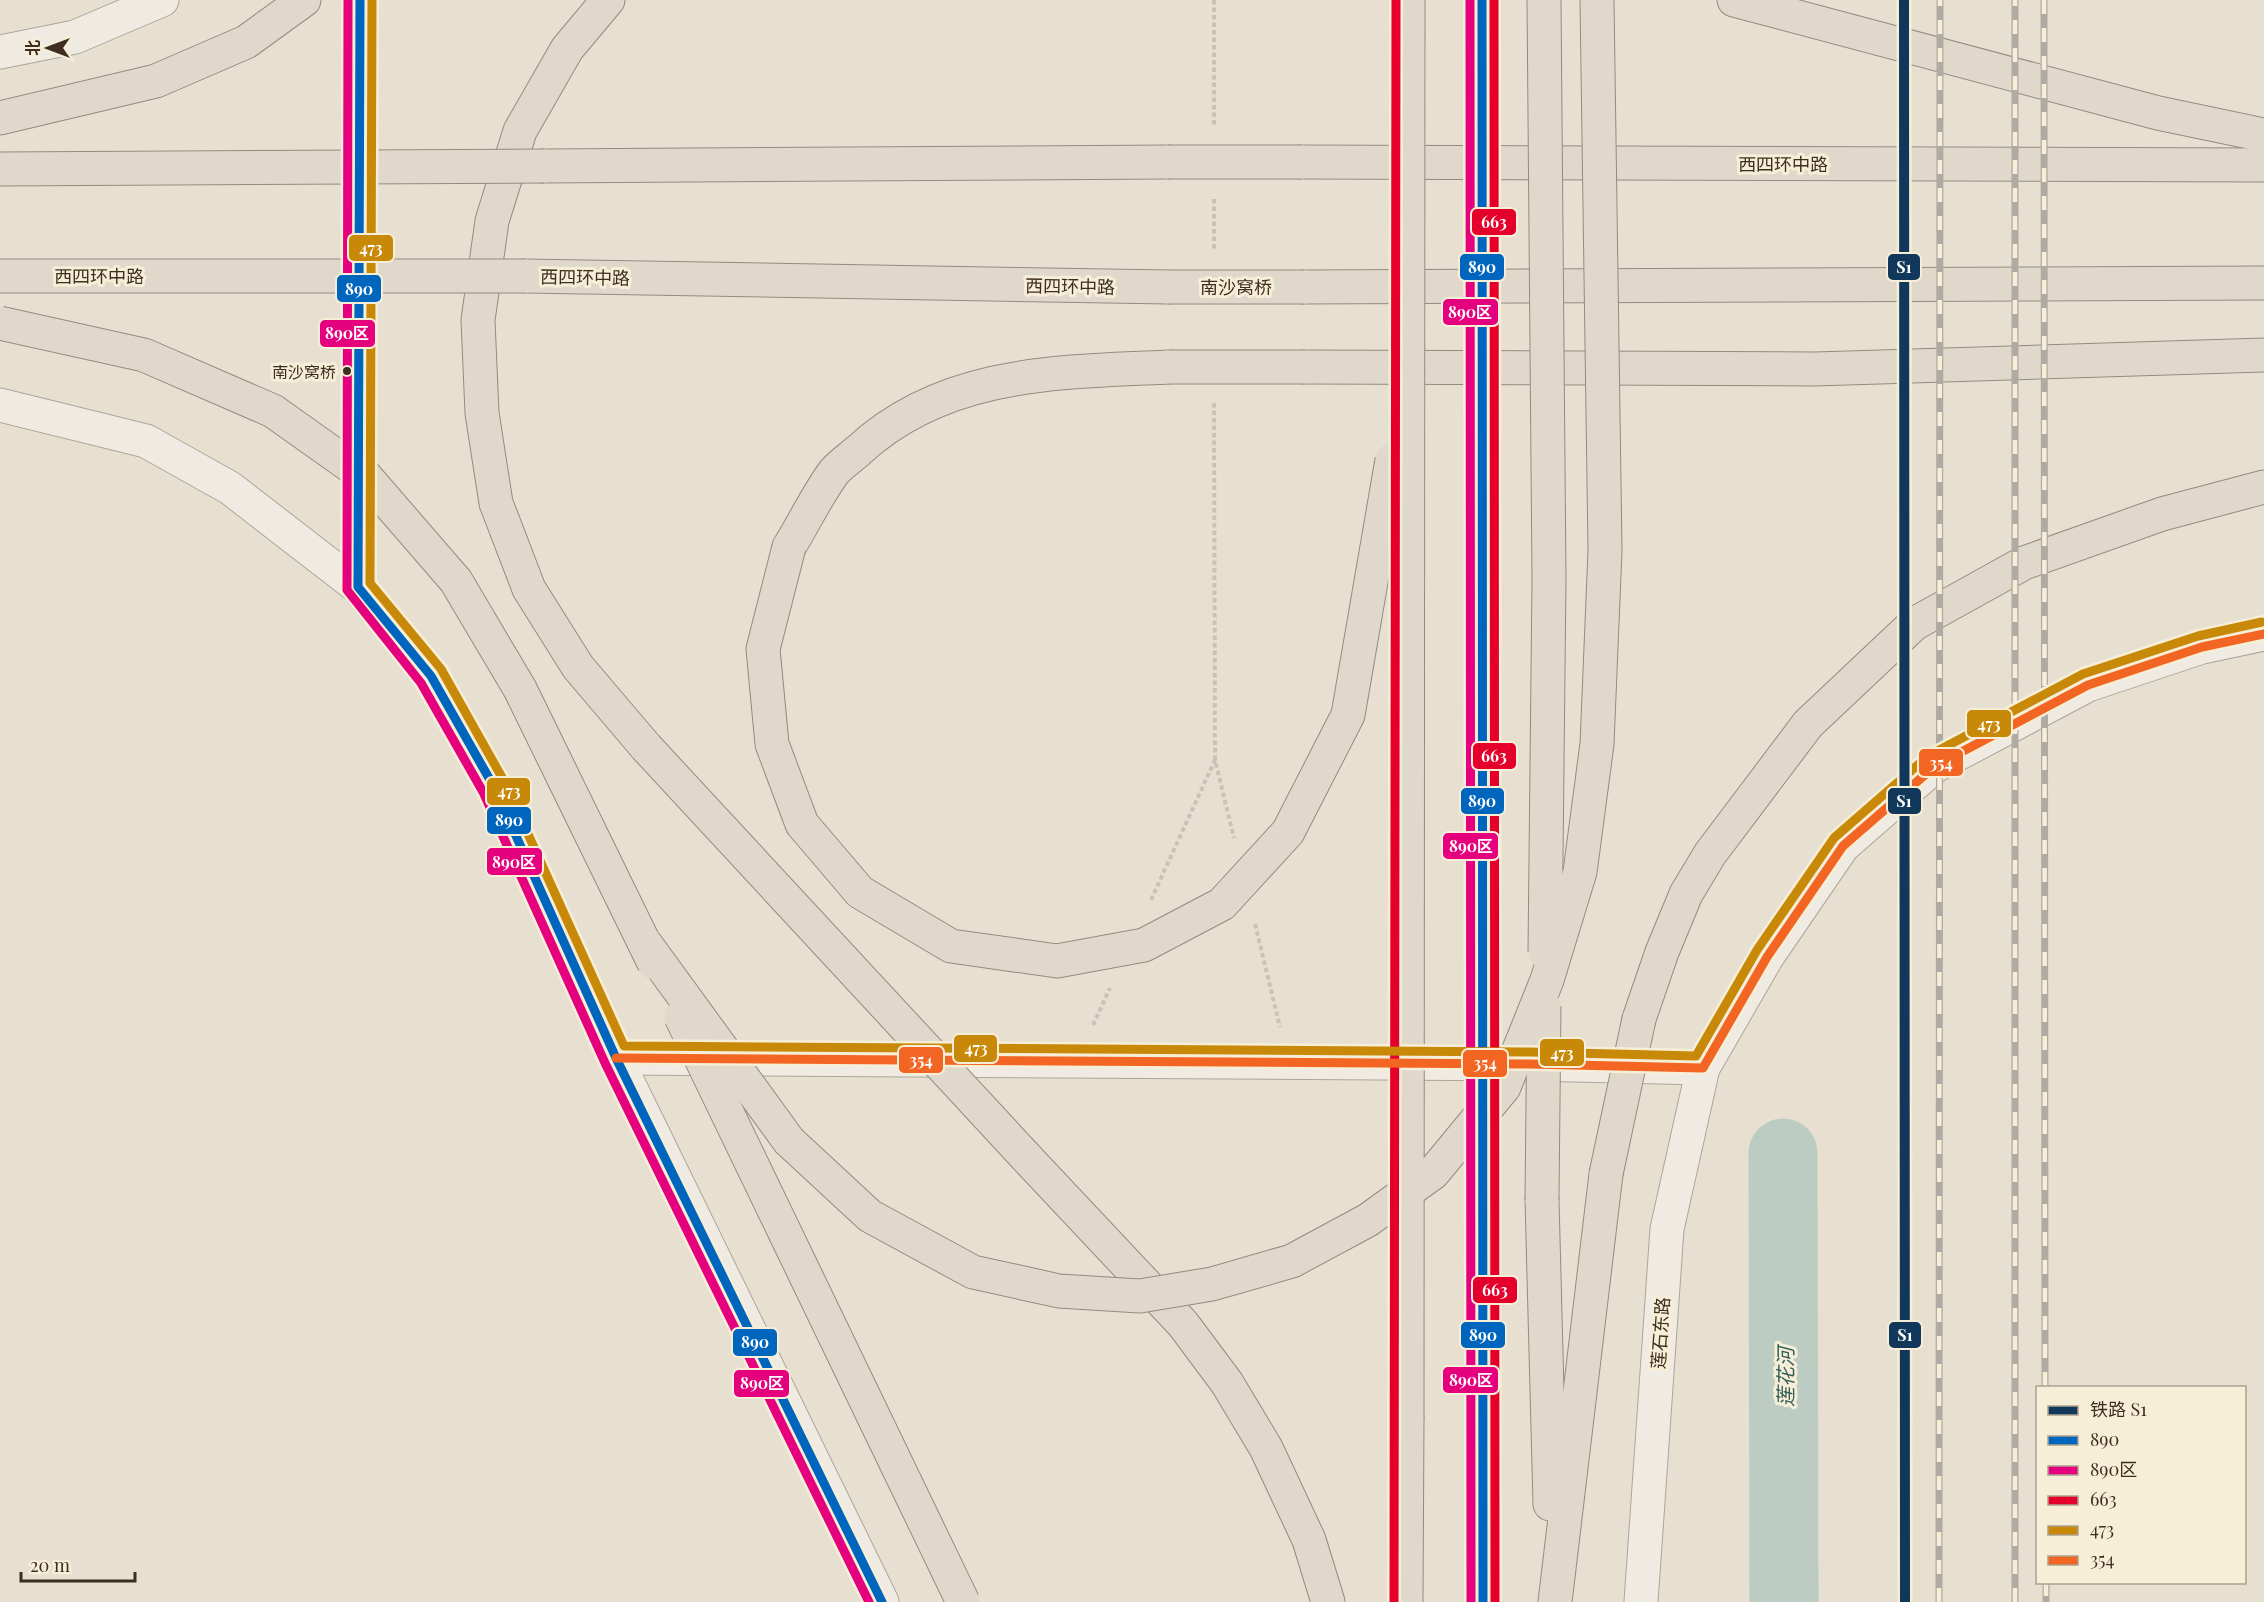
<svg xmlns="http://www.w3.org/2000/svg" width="2264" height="1602" viewBox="0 0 2264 1602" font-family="'Playfair Display','Noto Sans SC',serif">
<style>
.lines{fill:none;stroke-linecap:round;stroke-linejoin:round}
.river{stroke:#bcccc2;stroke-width:69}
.tertiary-casing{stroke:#ada599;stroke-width:35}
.trunk-casing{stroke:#928b80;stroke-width:35}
.path{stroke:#c8c2b9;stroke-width:4;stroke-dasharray:4.5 3;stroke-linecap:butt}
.tertiary{stroke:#efebe3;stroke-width:33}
.trunk{stroke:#e0d9cb;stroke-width:33}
.rail-casing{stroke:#afaaa2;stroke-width:7}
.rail{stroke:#f7eed8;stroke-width:4.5;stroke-dasharray:14;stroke-linecap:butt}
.trunk-bridge-casing{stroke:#928b80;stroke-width:35;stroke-linecap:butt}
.trunk-bridge{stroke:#e0d9cb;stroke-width:33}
.bus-1-casing{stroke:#f7eed8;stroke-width:14}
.bus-2-casing{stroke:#f7eed8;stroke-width:14}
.bus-3-casing{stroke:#f7eed8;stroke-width:14}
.bus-4-casing{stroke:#f7eed8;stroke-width:14}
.bus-5-casing{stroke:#f7eed8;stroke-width:14}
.bus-1{stroke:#0065bd;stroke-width:9}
.bus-2{stroke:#e5007d;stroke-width:9}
.bus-3{stroke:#e4002b;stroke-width:9}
.bus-4{stroke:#c88808;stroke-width:9}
.bus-5{stroke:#f26522;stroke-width:9}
.rail-1-casing{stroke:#f7eed8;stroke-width:15}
.rail-1{stroke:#11385b;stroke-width:10}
.bus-dot{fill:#3d2e20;stroke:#f7eed8;stroke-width:2}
.labels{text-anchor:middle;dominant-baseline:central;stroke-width:6;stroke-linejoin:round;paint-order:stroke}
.bus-label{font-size:16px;fill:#3d2e20;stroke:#f7eed8;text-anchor:end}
.street-label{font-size:18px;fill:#3d2e20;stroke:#f7eed8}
.water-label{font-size:20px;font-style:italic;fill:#2f5d5a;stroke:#f7eed8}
.line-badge{stroke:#f7eed8;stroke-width:2}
.badge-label{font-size:16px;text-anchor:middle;font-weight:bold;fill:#fff}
</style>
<rect width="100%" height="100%" fill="#e7e0d1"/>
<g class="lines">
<path class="river" d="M1783,1153L1784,1602"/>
<defs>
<g id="tertiary">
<path d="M0,52L75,37L162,0"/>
<path d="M0,405L146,441L230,488L358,587L431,676L494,787L616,1058L882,1602"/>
<path d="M358,587L360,0"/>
<path d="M616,1058L1530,1064L1703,1068"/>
<path d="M1641,1602L1667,1229L1703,1068L1767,957L1843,846L1935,766L2088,685L2202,647L2264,634"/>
</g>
<g id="trunk">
<path d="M608,0L567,49L520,131L492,221L478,320L482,413L496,503L529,589L578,667L646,747"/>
<path d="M1734,0L2158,113L2264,135"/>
<path d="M0,118L156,81L246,42L304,0"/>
<path d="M1301,162L2264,165"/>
<path d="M544,166L1168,162"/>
<path d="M525,276L1169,287"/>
<path d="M1304,287L2264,283"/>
<path d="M1305,367L1815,369L2264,355"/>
<path d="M789,547C804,523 817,495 834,472C841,464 850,458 858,451C944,371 1059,372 1169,367"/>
<path d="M1639,1019L1662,952L1686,894L1710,854L1808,724L1914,624L2024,563L2162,514L2264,487"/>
<path d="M1026,1157L1183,1324L1227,1383L1266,1448L1309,1540L1328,1602"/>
<path d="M1542,1200L1550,1504"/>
<path d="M1406,1602L1407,1420"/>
<path d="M1483,1602L1484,1418"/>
<path d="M1555,1602L1606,1174"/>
</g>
</defs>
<use href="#tertiary" class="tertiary-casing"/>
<use href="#trunk" class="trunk-casing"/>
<g class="path">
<path d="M1214,0V125"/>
<path d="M1214,199V251"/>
<path d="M1214,403L1215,760"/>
<path d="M1151,900L1215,760L1234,838"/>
<path d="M1255,924L1280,1027"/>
<path d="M1093,1025L1110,988"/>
</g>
<use href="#tertiary" class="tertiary"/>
<use href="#trunk" class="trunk"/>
<defs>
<g id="rail">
<path d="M2044,0L2045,1388"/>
<path d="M2046,1582V1602"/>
<path d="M1939,1602L1940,0"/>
<path d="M2015,1602V0"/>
</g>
</defs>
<use href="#rail" class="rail-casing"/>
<use href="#rail" class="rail"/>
<defs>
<g id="trunk-bridge">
<path d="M1482,0L1484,1418"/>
<path d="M1544,0L1549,579L1545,952"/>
<path d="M1168,162H1301"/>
<path d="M0,169L544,166"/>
<path d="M0,276H525"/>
<path d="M1169,287H1304"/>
<path d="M0,323L144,355L273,411L366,477L456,581L520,689L654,963"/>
<path d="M1169,367H1305"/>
<path d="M789,547L763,649L772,744L802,824L860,892L951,946L1057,961L1144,945L1222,904L1288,832L1348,715L1392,460"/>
<path d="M646,747L1026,1157"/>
<path d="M645,943L789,1141L870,1216L973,1272L1059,1291L1140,1296L1212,1284L1292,1261L1368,1220L1433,1173L1504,1087L1547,980L1580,872L1597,744L1605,551L1597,0"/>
<path d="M681,1017L963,1602"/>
<path d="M1606,1174L1639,1019"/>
<path d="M1542,1200L1544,1006"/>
<path d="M1407,1420L1408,0"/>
</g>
</defs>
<use href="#trunk-bridge" class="trunk-bridge-casing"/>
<use href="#trunk-bridge" class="trunk-bridge"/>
<defs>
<g id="bus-1">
<path d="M360,0L358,587L431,676L494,787L616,1058L882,1602"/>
<path d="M1482,0L1483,1602"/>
</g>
<g id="bus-2">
<path d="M348,0L347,590L421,683L483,792L605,1063L869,1602"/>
<path d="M1470,0L1471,1602"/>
</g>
<g id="bus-3">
<path d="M1494,0L1495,1602"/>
<path d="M1394,1602L1396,0"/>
</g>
<path id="bus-4" d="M372,0L370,583L441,669L504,781L624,1046L1530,1052L1696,1056L1757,950L1834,838L1928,756L2083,674L2198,636L2262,622"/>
<path id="bus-5" d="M616,1058L1530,1064L1703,1068L1767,957L1843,846L1935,766L2088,685L2202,647L2264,634"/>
</defs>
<use href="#bus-1" class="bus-1-casing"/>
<use href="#bus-2" class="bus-2-casing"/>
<use href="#bus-3" class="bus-3-casing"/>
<use href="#bus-4" class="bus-4-casing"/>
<use href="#bus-5" class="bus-5-casing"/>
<use href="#bus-1" class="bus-1"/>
<use href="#bus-2" class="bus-2"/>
<use href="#bus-3" class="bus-3"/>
<use href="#bus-4" class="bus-4"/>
<use href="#bus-5" class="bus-5"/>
<defs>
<path id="rail-1" d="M1904,0L1905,1602"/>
</defs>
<use href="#rail-1" class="rail-1-casing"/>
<use href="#rail-1" class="rail-1"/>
</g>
<circle class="bus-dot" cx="347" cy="371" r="5"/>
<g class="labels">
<g class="bus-label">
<text x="336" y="371">南沙窝桥</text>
</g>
<g class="street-label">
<text x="1783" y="164">西四环中路</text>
<text x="99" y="276">西四环中路</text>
<text transform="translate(585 277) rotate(1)">西四环中路</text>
<text transform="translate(1070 286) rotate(1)">西四环中路</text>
<text x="1236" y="287">南沙窝桥</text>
<text transform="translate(1660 1333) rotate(-86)">莲石东路</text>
</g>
<g class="water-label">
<text transform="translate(1784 1377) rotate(-90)">莲花河</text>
</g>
</g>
<g class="line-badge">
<rect x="1471" y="208" width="46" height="28" rx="6" fill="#e4002b"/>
<rect x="348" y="234" width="46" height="28" rx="6" fill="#c88808"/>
<rect x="1459" y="253" width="46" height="28" rx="6" fill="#0065bd"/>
<rect x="1887" y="253" width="34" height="28" rx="6" fill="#11385b"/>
<rect x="336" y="274" width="46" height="29" rx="6" fill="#0065bd"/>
<rect x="1442" y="298" width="57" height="28" rx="6" fill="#e5007d"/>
<rect x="319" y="319" width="57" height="29" rx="6" fill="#e5007d"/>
<rect x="1966" y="709" width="46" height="29" rx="6" fill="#c88808"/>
<rect x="1472" y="742" width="45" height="28" rx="6" fill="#e4002b"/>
<rect x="1918" y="748" width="46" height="29" rx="6" fill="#f26522"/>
<rect x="486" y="777" width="45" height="29" rx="6" fill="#c88808"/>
<rect x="1460" y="787" width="45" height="28" rx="6" fill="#0065bd"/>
<rect x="1887" y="787" width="35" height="28" rx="6" fill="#11385b"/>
<rect x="486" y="806" width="46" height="29" rx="6" fill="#0065bd"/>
<rect x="1442" y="832" width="57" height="28" rx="6" fill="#e5007d"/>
<rect x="486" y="847" width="57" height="29" rx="6" fill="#e5007d"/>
<rect x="953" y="1034" width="45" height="29" rx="6" fill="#c88808"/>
<rect x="1539" y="1038" width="46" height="29" rx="6" fill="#c88808"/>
<rect x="898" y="1046" width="46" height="28" rx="6" fill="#f26522"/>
<rect x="1462" y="1049" width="46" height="29" rx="6" fill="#f26522"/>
<rect x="1472" y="1276" width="46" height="28" rx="6" fill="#e4002b"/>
<rect x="1460" y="1321" width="46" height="28" rx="6" fill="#0065bd"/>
<rect x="1888" y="1321" width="34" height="28" rx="6" fill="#11385b"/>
<rect x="732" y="1328" width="46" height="29" rx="6" fill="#0065bd"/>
<rect x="1442" y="1366" width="57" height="28" rx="6" fill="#e5007d"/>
<rect x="733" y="1369" width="57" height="29" rx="6" fill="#e5007d"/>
</g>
<g class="badge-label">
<text x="1494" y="228">663</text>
<text x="371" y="254">473</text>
<text x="1482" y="273">890</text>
<text x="1904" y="273">S1</text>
<text x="359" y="295">890</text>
<text x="1470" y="318">890区</text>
<text x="347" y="339">890区</text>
<text x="1989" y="730">473</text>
<text x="1494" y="762">663</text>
<text x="1941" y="769">354</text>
<text x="509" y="797">473</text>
<text x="1482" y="807">890</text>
<text x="1904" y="807">S1</text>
<text x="509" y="826">890</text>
<text x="1471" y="852">890区</text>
<text x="514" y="868">890区</text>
<text x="976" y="1054">473</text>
<text x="1562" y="1059">473</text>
<text x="921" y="1066">354</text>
<text x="1485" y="1069">354</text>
<text x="1495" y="1296">663</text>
<text x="1483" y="1341">890</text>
<text x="1905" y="1341">S1</text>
<text x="755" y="1348">890</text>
<text x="1471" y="1386">890区</text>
<text x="762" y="1389">890区</text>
</g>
<rect x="2036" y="1386" width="210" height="198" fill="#f7eed8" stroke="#ada18e" stroke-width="1.5"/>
<rect x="2048" y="1406" width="30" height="9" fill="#11385b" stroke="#ada18e" stroke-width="1.5"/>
<text x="2090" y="1416" font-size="18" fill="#3d2e20">铁路 S1</text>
<rect x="2048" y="1436" width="30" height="9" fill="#0065bd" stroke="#ada18e" stroke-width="1.5"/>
<text x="2090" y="1446" font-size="18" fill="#3d2e20">890</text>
<rect x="2048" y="1466" width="30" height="9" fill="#e5007d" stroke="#ada18e" stroke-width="1.5"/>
<text x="2090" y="1476" font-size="18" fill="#3d2e20">890区</text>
<rect x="2048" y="1496" width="30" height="9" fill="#e4002b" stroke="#ada18e" stroke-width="1.5"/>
<text x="2090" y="1506" font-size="18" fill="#3d2e20">663</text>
<rect x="2048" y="1526" width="30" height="9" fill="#c88808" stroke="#ada18e" stroke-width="1.5"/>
<text x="2090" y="1536" font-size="18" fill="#3d2e20">473</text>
<rect x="2048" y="1556" width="30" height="9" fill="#f26522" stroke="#ada18e" stroke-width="1.5"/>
<text x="2090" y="1566" font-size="18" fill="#3d2e20">354</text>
<g transform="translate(48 48) rotate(270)" stroke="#f7eed8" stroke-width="4.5" paint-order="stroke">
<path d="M0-4.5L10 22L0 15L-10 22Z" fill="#3d2e20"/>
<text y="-9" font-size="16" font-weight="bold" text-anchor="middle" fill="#3d2e20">北</text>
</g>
<path d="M21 1572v9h114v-9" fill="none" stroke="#3d2e20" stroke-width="3"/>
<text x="30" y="1572" font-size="18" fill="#3d2e20" stroke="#f7eed8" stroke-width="4.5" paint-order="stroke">20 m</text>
</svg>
